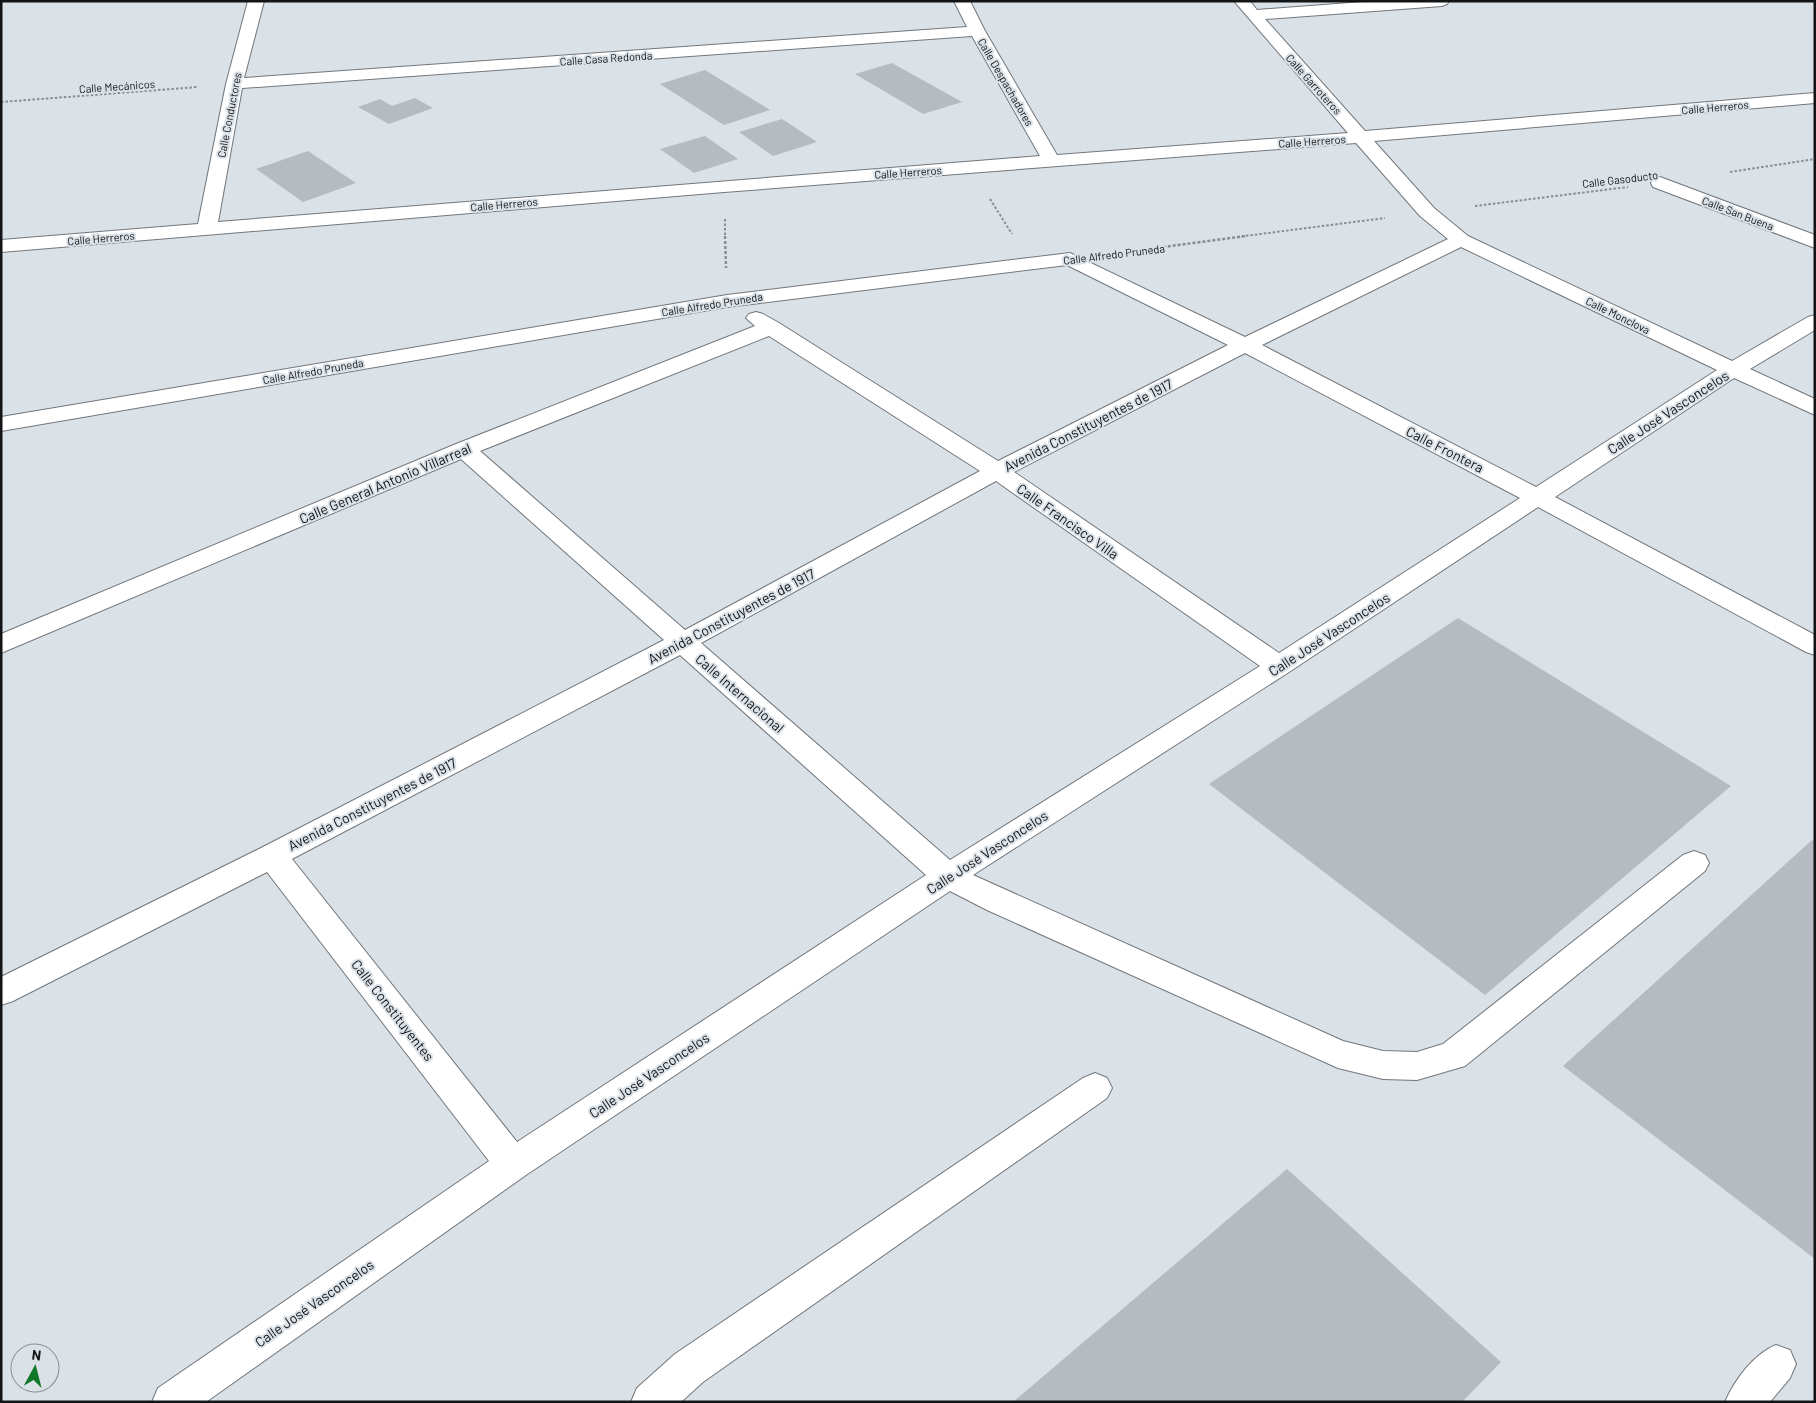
<svg xmlns="http://www.w3.org/2000/svg" width="1816" height="1403" viewBox="0 0 1816 1403" font-family="Barlow,sans-serif">
<style>
.building{fill:#b5bbc1}
.lines{fill:none;stroke-linecap:round;stroke-linejoin:round}
.minor-casing{stroke:#71777c;stroke-width:2}
.path-far1{stroke:#888d92;stroke-width:2;stroke-dasharray:2.5 2;stroke-linecap:butt}
.path{stroke:#888d92;stroke-width:2.5;stroke-dasharray:3 2;stroke-linecap:butt}
.minor{fill:#fff;fill-rule:evenodd}
.labels{text-anchor:middle;dominant-baseline:central;stroke-width:4;stroke-linejoin:round;paint-order:stroke}
.far-street-label{font-size:11px;fill:#121416;stroke:#dae1e7}
.street-label{font-size:14px;fill:#121416;stroke:#dae1e7}
</style>
<rect width="100%" height="100%" fill="#dae1e7"/>
<g class="building">
<path d="M892,63L962,102L923,114L855,74Z"/>
<path d="M705,70L770,110L724,125L660,84Z"/>
<path d="M415,98L433,108L389,124L358,107L380,99L392,106Z"/>
<path d="M782,119L817,142L773,156L739,132Z"/>
<path d="M705,136L738,159L694,173L660,149Z"/>
<path d="M308,151L356,183L303,202L256,169Z"/>
<path d="M1458,618L1731,786L1485,995L1209,784Z"/>
<path d="M1812,840L1815,842V1259L1563,1066Z"/>
<path d="M1287,1169L1501,1362L1462,1402H1013Z"/>
</g>
<g class="lines">
<defs>
<g id="minor">
<path d="M248,1H264L244,78L967,27L954,1H970L985,31L1057,155L1348,133L1234,1H1250L1257,10L1376,1H1449L1447,4L1442,6L1265,19L1365,131L1815,93V103L1374,141L1434,208L1468,236L1732,361L1808,317L1815,315V330L1750,369L1815,399V415L1734,378L1555,497L1815,635V655L1806,652L1538,507L1289,672L973,875L1343,1041L1383,1051L1417,1052L1443,1044L1683,855L1694,851L1705,855L1709,863L1705,871L1465,1066L1417,1080L1383,1079L1338,1068L987,910L950,891L526,1175L206,1402H152L158,1388L489,1161L267,872L13,1001L1,1005V977L261,848L664,640L461,459L1,653V634L456,444L755,326L746,318L749,314L756,312L763,314L779,323L998,461L1228,345L1067,265L727,307L1,431V417L727,295L1070,253L1245,337L1448,239L1420,216L1356,143L724,192L1,252V240L198,224L226,84ZM972,36L1040,156L218,222L242,88ZM1461,247L1717,370L1536,487L1262,345ZM769,336L980,471L685,630L480,451ZM1245,353L1520,498L1279,653L1014,472ZM996,481L1260,666L950,860L701,643ZM680,655L926,875L517,1142L292,859Z"/>
<path d="M1660,177L1815,235V248L1653,187L1651,183L1653,179Z"/>
<path d="M1095,1073L1107,1078L1112,1088L1107,1098L703,1382L681,1402H631L637,1388L675,1354L1083,1078Z"/>
<path d="M1776,1345L1790,1350L1796,1364L1790,1378L1770,1402H1725C1735,1379 1754,1354 1776,1345Z"/>
</g>
</defs>
<use href="#minor" class="minor-casing"/>
<g class="path-far1">
<path d="M1,102L198,87"/>
<path d="M1730,172L1815,159"/>
<path d="M990,199L1012,234"/>
<path d="M1475,206L1628,187"/>
<path d="M725,219V237"/>
<path d="M1237,237L1385,218"/>
</g>
<g class="path">
<path d="M725,236L726,268"/>
<path d="M1133,251L1246,236"/>
</g>
<use href="#minor" class="minor"/>
</g>
<g class="labels">
<g class="far-street-label">
<text transform="translate(606 58) rotate(-4)">Calle Casa Redonda</text>
<text transform="translate(1006 82) rotate(60)">Calle Despachadores</text>
<text transform="translate(1314 84) rotate(48)">Calle Garroteros</text>
<text transform="translate(117 86) rotate(-4)">Calle Mecánicos</text>
<text transform="translate(1715 107) rotate(-5)">Calle Herreros</text>
<text transform="translate(229 115) rotate(-79)">Calle Conductores</text>
<text transform="translate(1312 141) rotate(-4)">Calle Herreros</text>
<text transform="translate(908 172) rotate(-4)">Calle Herreros</text>
<text transform="translate(1620 179) rotate(-7)">Calle Gasoducto</text>
<text transform="translate(504 204) rotate(-5)">Calle Herreros</text>
<text transform="translate(1738 213) rotate(21)">Calle San Buena</text>
<text transform="translate(101 238) rotate(-5)">Calle Herreros</text>
<text transform="translate(1114 254) rotate(-7)">Calle Alfredo Pruneda</text>
<text transform="translate(712 304) rotate(-9)">Calle Alfredo Pruneda</text>
<text transform="translate(1618 315) rotate(26)">Calle Monclova</text>
<text transform="translate(313 371) rotate(-10)">Calle Alfredo Pruneda</text>
</g>
<g class="street-label">
<text transform="translate(1668 412) rotate(-33)">Calle José Vasconcelos</text>
<text transform="translate(1088 425) rotate(-27)">Avenida Constituyentes de 1917</text>
<text transform="translate(1445 449) rotate(27)">Calle Frontera</text>
<text transform="translate(385 483) rotate(-23)">Calle General Antonio Villarreal</text>
<text transform="translate(1068 521) rotate(35)">Calle Francisco Villa</text>
<text transform="translate(731 616) rotate(-28)">Avenida Constituyentes de 1917</text>
<text transform="translate(1329 634) rotate(-33)">Calle José Vasconcelos</text>
<text transform="translate(740 693) rotate(41)">Calle Internacional</text>
<text transform="translate(372 804) rotate(-27)">Avenida Constituyentes de 1917</text>
<text transform="translate(987 852) rotate(-33)">Calle José Vasconcelos</text>
<text transform="translate(393 1010) rotate(52)">Calle Constituyentes</text>
<text transform="translate(649 1075) rotate(-34)">Calle José Vasconcelos</text>
<text transform="translate(314 1303) rotate(-35)">Calle José Vasconcelos</text>
</g>
</g>
<rect width="1816" height="1403" fill="none" stroke="#121416" stroke-width="5"/>
<g transform="translate(35 1368) rotate(7)"><circle r="24" fill="#dae1e7" stroke="#8a8f93"/>
<path d="M0-4L9 19L0 12L-9 19Z" fill="#117729"/>
<text y="-8" font-size="14" font-weight="bold" text-anchor="middle" fill="#121416">N</text>
</g>
</svg>
